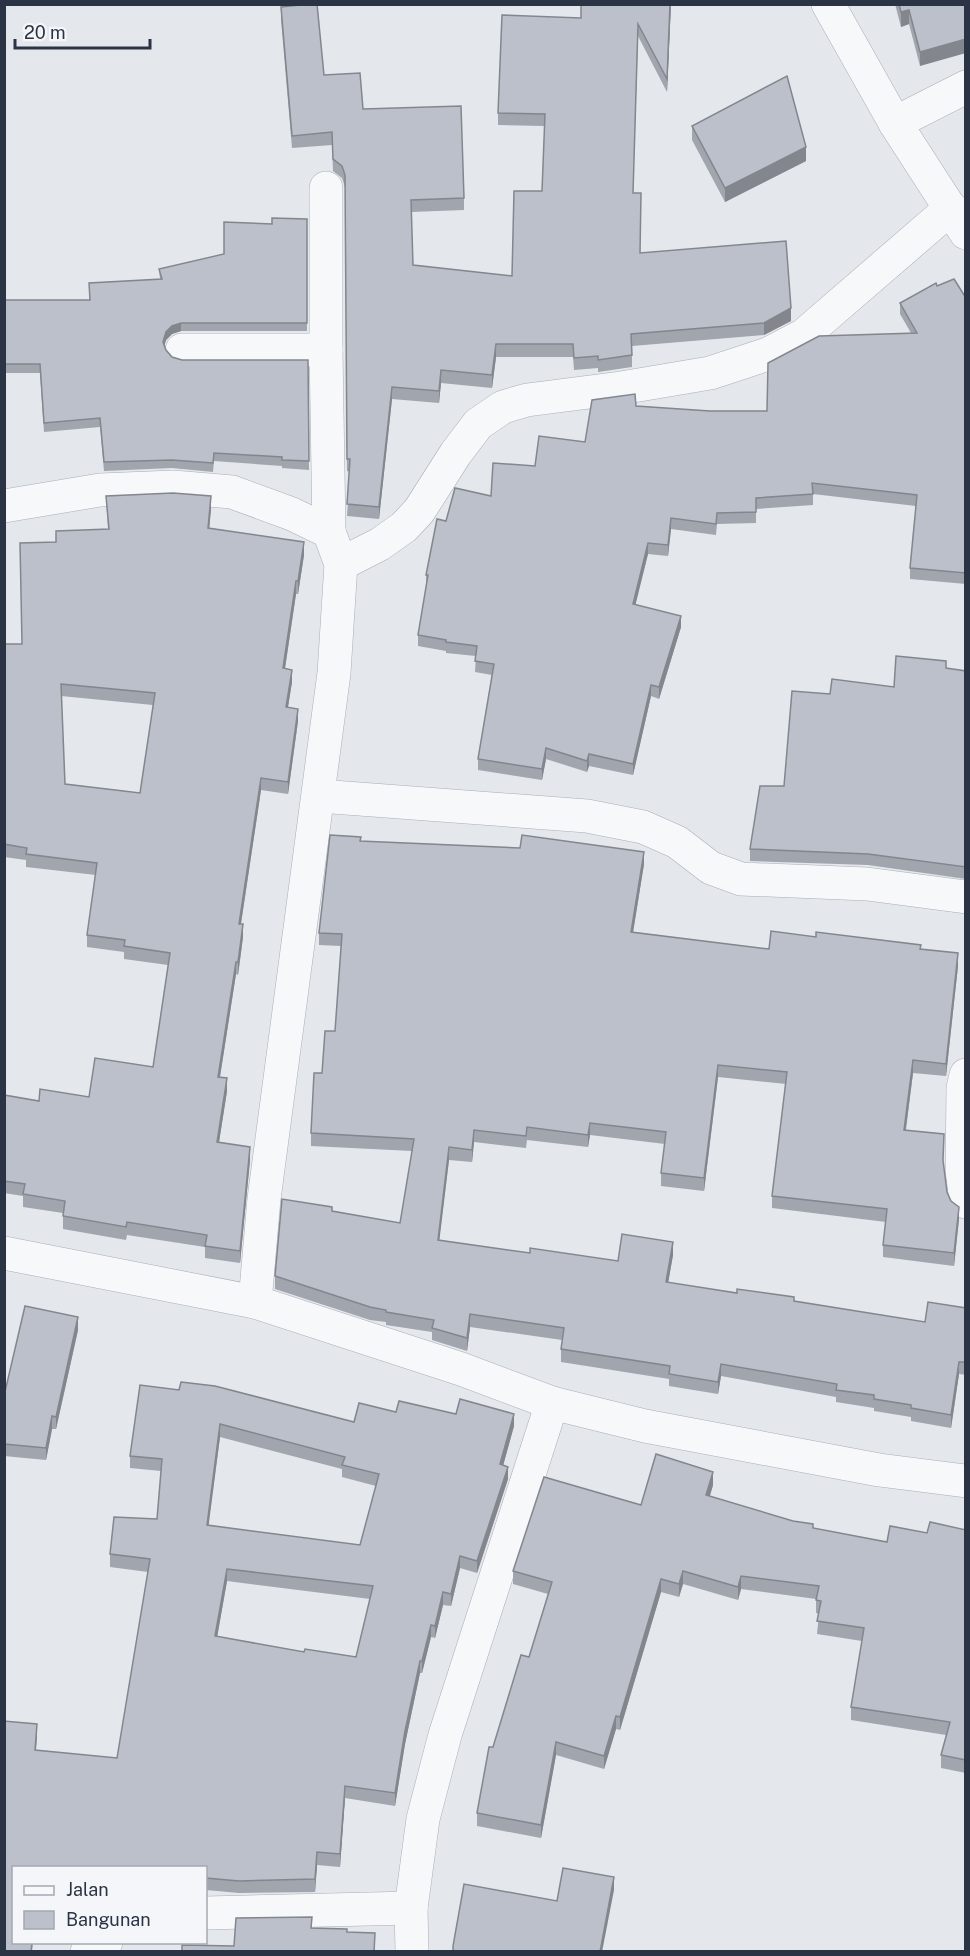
<svg xmlns="http://www.w3.org/2000/svg" width="970" height="1956" viewBox="0 0 970 1956" font-family="'Public Sans',sans-serif">
<style>
.lines{fill:none;stroke-linecap:round;stroke-linejoin:round}
.street-casing{stroke:#a9aeb7;stroke-width:34}
.street{stroke:#f7f8fa;stroke-width:33}
.wall{fill:#a1a5ae;fill-rule:evenodd}
.shaded-wall{fill:#83868d}
.building{fill:#bbc0ca;stroke:#83868d;stroke-width:1.5;fill-rule:evenodd}
</style>
<rect width="100%" height="100%" fill="#e4e7ec"/>
<g class="lines">
<defs>
<g id="street">
<path d="M828,4L895,123L966,233"/>
<path d="M895,123L966,87"/>
<path d="M326,188V350L329,532"/>
<path d="M182,350H326"/>
<path d="M4,506L100,490L173,487L232,492L292,514L329,532L341,564L334,673L264,1199L255,1302"/>
<path d="M341,564L380,544L404,527L419,511L456,453L478,424L503,407L527,400L621,388L710,373L768,354L804,335L951,208"/>
<path d="M319,796L587,816L643,827L677,842L711,868L741,879L867,884L966,897"/>
<path d="M966,1075L963,1088L962,1170L966,1202"/>
<path d="M4,1253L255,1302L461,1369L552,1403L645,1426L879,1470L966,1481"/>
<path d="M206,1913L411,1908"/>
<path d="M87,1952L106,1942"/>
<path d="M412,1952L411,1908L423,1819L445,1735L552,1403"/>
</g>
</defs>
<use href="#street" class="street-casing"/>
<use href="#street" class="street"/>
</g>
<g class="wall">
<path d="M581,4H671L667,92L638,36L633,193L640,253L791,321L764,335L632,346V367L598,372V368L574,370L573,357H496L492,388L441,383L439,403L392,399L379,519L347,516L350,472L347,471L345,187L342,178L333,171L332,145L292,148L281,20V7L324,75L464,198V210L411,212L413,265L512,276L542,191L545,126L498,125V113L581,18Z"/>
<path d="M895,4H966L920,66L909,24L901,27Z"/>
<path d="M692,126L806,161L725,202L692,140Z"/>
<path d="M307,219V331H181L172,334L166,340L164,346L166,350L172,357L182,360H308L309,470L282,468V466L214,461L213,472L172,468L104,471L100,427L44,432L40,373H4V300H90L89,283L160,279L159,269L224,254L272,224Z"/>
<path d="M937,286L966,298V584L910,579V568L916,506L813,494V505L756,509V523L717,524L716,535L671,529L668,556L648,554L635,604L681,627L659,699L651,696L633,775L589,766L587,772L546,759L542,780L478,770V759L492,675L475,672L476,656L446,653V651L418,646V635L426,586V575L446,521L491,496L535,466L585,442L636,406L710,411H767L911,333L900,314V303Z"/>
<path d="M106,496L211,509L209,529L304,555L298,594H296L285,669L292,682L288,707L298,721L288,794L261,790L241,924L243,937L238,975L236,974L220,1077L227,1091L219,1142L250,1160L240,1263L205,1258V1247L127,1235L126,1240L63,1229V1213L23,1207V1196L4,1193V1095L39,1101L89,1097L153,1067L168,965L124,959V952L87,947V935L96,875L26,867V860L4,857V644H22L56,542L108,529ZM61,696L153,705L140,793L65,784Z"/>
<path d="M946,668L966,671V879L868,865L750,861V849L784,786L830,694L894,687Z"/>
<path d="M361,841L644,864L633,932L769,949H921L958,966L946,1076L913,1073L906,1130L943,1160L947,1192L959,1219L954,1266L883,1257V1245L886,1222L772,1208V1196L786,1084L718,1077L704,1191L661,1186V1173L665,1144L590,1135L588,1147L527,1140L526,1148L474,1142L472,1162L449,1160L439,1240L530,1253L618,1261L673,1255L668,1283L925,1322L966,1308V1375L959,1374L951,1428L911,1421V1417L874,1411V1408L836,1402V1397L721,1376L718,1394L669,1386V1379L561,1362V1349L562,1340L470,1327L467,1351L432,1340V1332L386,1325V1322L370,1320L275,1289V1276L332,1211L400,1223L412,1151L311,1146V1133L322,1073L335,1031L341,946L319,945V933Z"/>
<path d="M78,1330L56,1429H52L46,1460L4,1456V1396Z"/>
<path d="M181,1382L215,1386L354,1422L359,1403L396,1412L399,1401L456,1414L460,1399L514,1414V1426L503,1465L508,1467V1479L477,1573L460,1568L451,1606L443,1605L435,1638L431,1637L422,1673H420L405,1744L395,1806L345,1798L340,1867L317,1865L315,1892L239,1893L206,1890V1868H14V1942H33L32,1952H4V1721L37,1724L36,1751L117,1758L148,1572L110,1567V1554L114,1517L157,1519L161,1471L130,1468V1456L140,1385L179,1390ZM220,1437L342,1469V1477L376,1486L360,1545L208,1526ZM227,1581L370,1599L356,1657L305,1649L304,1652L217,1637Z"/>
<path d="M713,1485L710,1496L813,1528L887,1542L927,1533L966,1530V1773L941,1768V1755L946,1735L851,1720V1707L862,1641L817,1634L819,1614L816,1613V1599L741,1589L738,1600L683,1584L679,1597L661,1592L620,1730L616,1729L604,1769L556,1755L541,1838L477,1826V1813L493,1747L529,1657L548,1594L513,1584V1571L641,1505Z"/>
</g>
<g class="shaded-wall">
<path d="M670,4H671L667,92V79Z"/>
<path d="M909,10V24L901,27V12Z"/>
<path d="M966,39V53L920,66V52Z"/>
<path d="M806,147V161L725,202V188Z"/>
<path d="M791,308V321L764,335V323Z"/>
<path d="M181,323V331L172,334L166,340L163,351V342L166,332L172,326Z"/>
<path d="M496,344V357L492,388V375Z"/>
<path d="M441,370V383L439,403V391Z"/>
<path d="M392,387V399L379,519V507Z"/>
<path d="M211,496V509L208,541V528Z"/>
<path d="M671,518V529L668,556V545Z"/>
<path d="M304,542V555L298,594V581Z"/>
<path d="M648,543V554L633,615V604Z"/>
<path d="M296,581V594L283,681V668Z"/>
<path d="M681,616V627L659,699V687Z"/>
<path d="M292,670V682L286,719V707Z"/>
<path d="M651,685V696L633,775V764Z"/>
<path d="M298,709V721L288,794V782Z"/>
<path d="M546,748V759L542,780V769Z"/>
<path d="M589,754V766L587,772V761Z"/>
<path d="M261,778V790L239,936V924Z"/>
<path d="M644,852V864L631,945V932Z"/>
<path d="M243,924V937L238,975V962Z"/>
<path d="M958,953V966L946,1076V1064Z"/>
<path d="M236,962V974L218,1089V1077Z"/>
<path d="M913,1060V1073L904,1142V1130Z"/>
<path d="M718,1065V1077L704,1191V1178Z"/>
<path d="M227,1078V1091L217,1155V1142Z"/>
<path d="M590,1123V1135L588,1147V1135Z"/>
<path d="M474,1130V1142L472,1162V1150Z"/>
<path d="M250,1147V1160L240,1263V1251Z"/>
<path d="M449,1147V1160L438,1252V1240Z"/>
<path d="M959,1207V1219L954,1266V1253Z"/>
<path d="M673,1242V1255L666,1295V1282Z"/>
<path d="M470,1314V1327L467,1351V1338Z"/>
<path d="M78,1317V1330L56,1429V1417Z"/>
<path d="M959,1362V1374L951,1428V1415Z"/>
<path d="M721,1364V1376L718,1394V1382Z"/>
<path d="M514,1414V1426L500,1477V1464Z"/>
<path d="M52,1416V1429L46,1460V1448Z"/>
<path d="M220,1424V1437L207,1538V1525Z"/>
<path d="M508,1467V1479L477,1573V1561Z"/>
<path d="M713,1472V1485L706,1508V1495Z"/>
<path d="M460,1556V1568L451,1606V1594Z"/>
<path d="M227,1569V1581L215,1649V1636Z"/>
<path d="M683,1571V1584L679,1597V1584Z"/>
<path d="M741,1576V1589L738,1600V1587Z"/>
<path d="M661,1579V1592L620,1730V1717Z"/>
<path d="M443,1592V1605L435,1638V1626Z"/>
<path d="M431,1625V1637L422,1673V1661Z"/>
<path d="M420,1661V1673L405,1744L395,1806V1793L405,1731Z"/>
<path d="M616,1716V1729L604,1769V1756Z"/>
<path d="M37,1724V1736L35,1763V1750Z"/>
<path d="M556,1742V1755L541,1838V1825Z"/>
<path d="M345,1786V1798L340,1867V1854Z"/>
<path d="M317,1852V1865L315,1892V1879Z"/>
<path d="M614,1877V1890L602,1952H600Z"/>
</g>
<g class="building">
<path d="M310,4H317L324,75L360,73L363,109L461,106L464,198L411,200L413,265L512,276L514,191H542L545,114L498,113L502,15L581,18V4H670L667,79L638,24L633,193H641L640,253L786,241L791,308L764,323L631,334L632,355L598,360V356L574,358L573,344H496L492,375L441,370L439,391L392,387L379,507L347,504L350,459H347L345,175L342,166L333,159L332,132L292,136L281,7Z"/>
<path d="M899,4H966V39L920,52L909,10L901,12Z"/>
<path d="M787,76L806,147L725,188L692,126Z"/>
<path d="M272,218L307,219V323H181L172,326L166,332L163,342L166,350L172,357L182,360H308L309,461L282,460V457L214,453L213,463L172,460L104,462L100,418L44,423L40,364H4V300H90L89,283L162,279L159,269L224,254V222L272,224Z"/>
<path d="M954,279L966,298V573L910,568L917,495L812,483L813,494L756,498V512L717,513L716,524L671,518L668,545L648,543L633,604L681,616L659,687L651,685L633,764L589,754L587,761L546,748L542,769L478,759L494,664L475,661L477,646L446,642V640L418,635L428,575H426L437,519L446,521L455,488L491,496L493,463L535,466L539,436L585,442L592,400L635,394L636,406L710,411H767L768,363L819,336L917,333L900,303L936,283L937,286Z"/>
<path d="M173,493L211,496L208,528L304,542L298,581H296L283,668L292,670L286,707L298,709L288,782L261,778L239,924H243L238,962H236L218,1077L227,1078L217,1142L250,1147L240,1251L205,1246L207,1235L127,1222L126,1227L63,1216L65,1201L23,1194L25,1184L4,1181V1095L39,1101L40,1089L89,1097L95,1058L153,1067L170,953L124,946L125,940L87,935L97,863L26,854L27,848L4,844V644H22L20,543L56,542V531L109,529L106,496ZM61,684L155,693L140,793L65,784Z"/>
<path d="M896,656L946,661V668L966,671V867L868,854L750,849L760,786H784L792,691L830,694L832,679L894,687Z"/>
<path d="M330,835L361,837L360,841L520,848L522,835L644,852L631,932L769,949L771,931L816,937V932L921,945L920,949L958,953L946,1064L913,1060L904,1130L944,1134L943,1160L947,1192L951,1201L959,1207L954,1253L883,1245L887,1209L772,1196L787,1072L718,1065L704,1178L661,1173L666,1132L590,1123L588,1135L527,1127L526,1136L474,1130L472,1150L449,1147L438,1240L530,1253V1248L618,1261L622,1234L673,1242L666,1282L737,1293V1289L794,1297V1301L925,1322L928,1302L966,1308V1362H959L951,1415L911,1408V1405L874,1399V1395L836,1390L837,1384L721,1364L718,1382L669,1374L670,1366L561,1349L564,1328L470,1314L467,1338L432,1328L434,1320L386,1312V1310L370,1307L275,1276L282,1199L332,1207V1211L400,1223L414,1139L311,1133L314,1073H322L325,1031H335L342,934L319,933Z"/>
<path d="M25,1306L78,1317L56,1417L52,1416L46,1448L4,1444V1396Z"/>
<path d="M181,1382L215,1386L354,1422L359,1403L396,1412L399,1401L456,1414L460,1399L514,1414L500,1464L508,1467L477,1561L460,1556L451,1594L443,1592L435,1626L431,1625L422,1661H420L405,1731L395,1793L345,1786L340,1854L317,1852L315,1879L239,1881L206,1878V1868H14V1942H32L31,1952H4V1721L37,1724L35,1750L117,1758L150,1559L110,1554L114,1517L157,1519L162,1459L130,1456L140,1385L179,1390ZM220,1424L345,1457L342,1465L379,1474L360,1545L207,1525ZM227,1569L373,1586L356,1657L305,1649L304,1652L215,1636Z"/>
<path d="M656,1454L713,1472L706,1495L793,1521L813,1524V1528L887,1542L890,1526L927,1533L930,1522L966,1530V1760L941,1755L950,1722L851,1707L864,1628L817,1621L821,1601L816,1600L819,1586L741,1576L738,1587L683,1571L679,1584L661,1579L620,1717L616,1716L604,1756L556,1742L541,1825L477,1813L489,1747H493L521,1655L529,1657L552,1582L513,1571L544,1477L641,1505Z"/>
<path d="M563,1868L614,1877L600,1952H453V1946L464,1884L557,1901Z"/>
<path d="M312,1917L311,1928L347,1929V1932L375,1933L374,1952H182V1945L234,1946L236,1918Z"/>
</g>
<rect width="970" height="1956" fill="none" stroke="#2b3445" stroke-width="12"/>
<rect x="12" y="1866" width="195" height="78" fill="#f4f6f9" stroke="#a4a8b1" stroke-width="1.5"/>
<rect x="24" y="1886" width="30" height="9" fill="#f7f8fa" stroke="#a4a8b1" stroke-width="1.5"/>
<text x="66" y="1896" font-size="18" fill="#2b3445">Jalan</text>
<rect x="24" y="1911" width="30" height="18" fill="#bbc0ca" stroke="#a4a8b1" stroke-width="1.5"/>
<text x="66" y="1926" font-size="18" fill="#2b3445">Bangunan</text>
<path d="M15 39v9h135v-9" fill="none" stroke="#2b3445" stroke-width="3"/>
<text x="24" y="39" font-size="18" fill="#2b3445" stroke="#f4f6f9" stroke-width="4.5" paint-order="stroke">20 m</text>
</svg>
